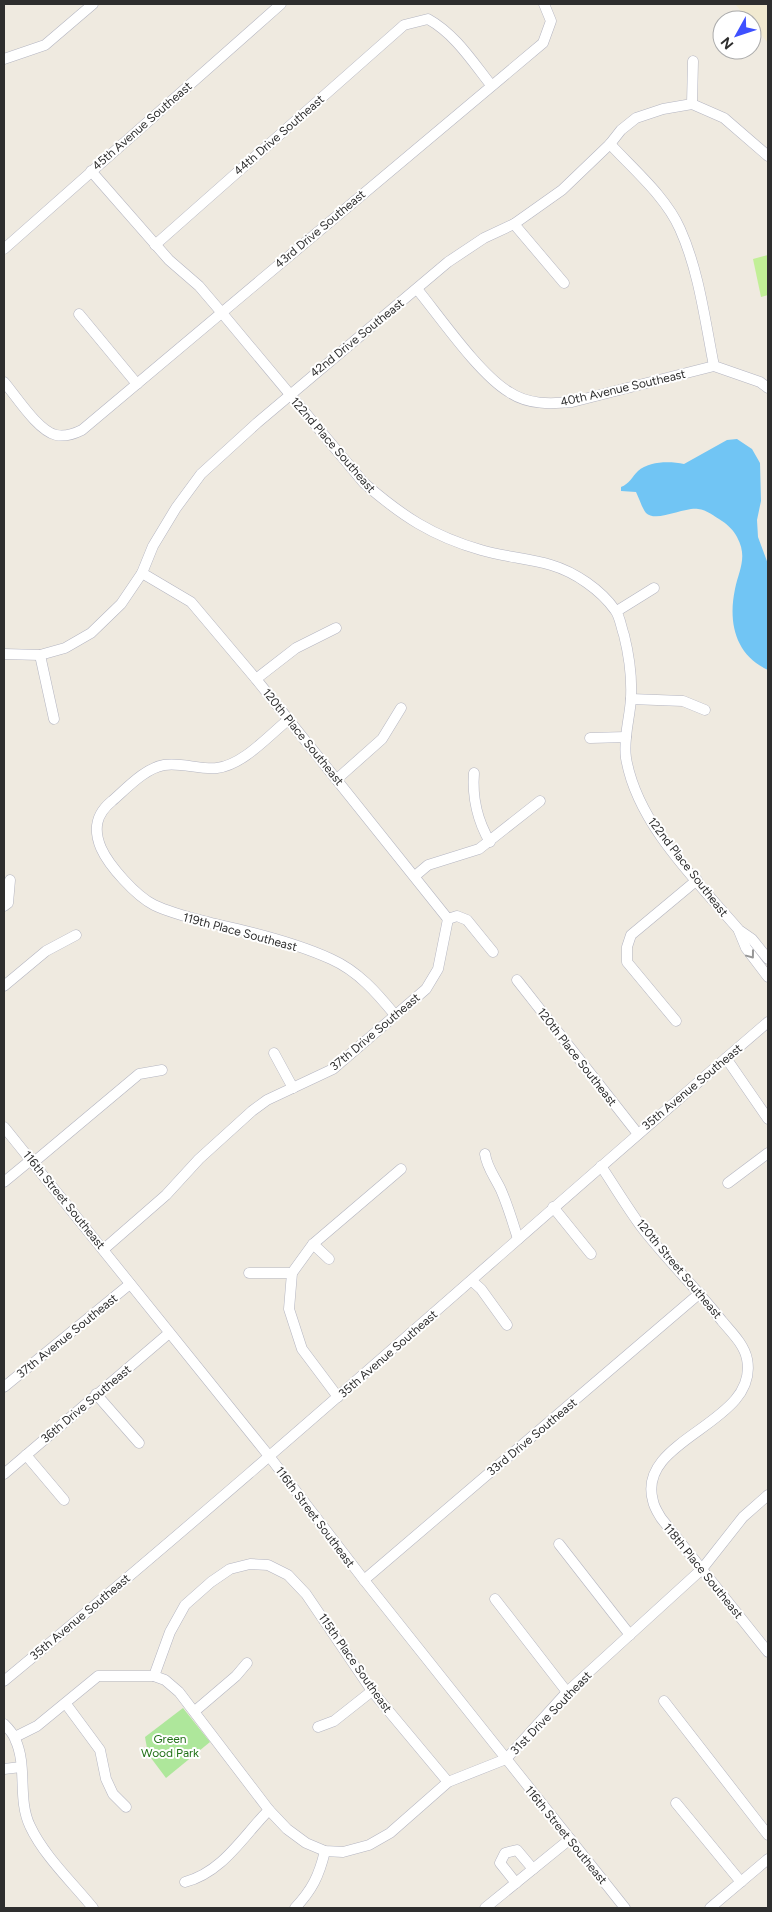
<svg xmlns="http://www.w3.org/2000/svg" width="772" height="1912" viewBox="0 0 772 1912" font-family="Figtree,sans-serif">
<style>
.education{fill:#f1e9d0}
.green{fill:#aee79b}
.pitch{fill:#c2ef97}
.water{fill:#71c5f4}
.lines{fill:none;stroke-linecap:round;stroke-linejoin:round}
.minor-casing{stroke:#b4b5c1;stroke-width:11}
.minor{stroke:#fff;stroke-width:10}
.oneway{stroke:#969696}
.labels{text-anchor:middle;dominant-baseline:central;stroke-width:4;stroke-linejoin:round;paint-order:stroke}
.street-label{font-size:12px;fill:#2e2e2e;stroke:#fff}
.park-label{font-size:12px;fill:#227118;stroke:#fff}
</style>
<rect width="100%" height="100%" fill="#efeae0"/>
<path class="education" d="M735,4H768V43L752,24V20H749Z"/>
<path class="green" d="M183,1708L210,1742L166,1778L148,1754L145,1737Z"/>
<path class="pitch" d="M768,255V295L761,297L753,259Z"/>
<path class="water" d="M737,439L752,449L760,463L761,501L757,520L758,537L768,564V670C735,655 728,622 735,589C739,570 748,557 737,537C734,531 728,525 722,521C714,516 707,510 698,509C684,507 656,523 646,513C642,508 639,498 636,492L621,491V487C629,484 632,477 638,471C649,461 670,461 684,464L727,440Z"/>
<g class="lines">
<defs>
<g id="minor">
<path d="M4,59L45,45L93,4"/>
<path d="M692,104L724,118L768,156"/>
<path d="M610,144C634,170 666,197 680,229C699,271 705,321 714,366L760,382L768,388"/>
<path d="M91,171L169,260L199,286L222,313L364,483C402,516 432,536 481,550C504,557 528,558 551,565C575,572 601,590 615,610C620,616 621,627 624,635C629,655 632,677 631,698C630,718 623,738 626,758C637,824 697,881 739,930L752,939L768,959"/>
<path d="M514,224L564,283"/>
<path d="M155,245L404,25L428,19C455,34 472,61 491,85"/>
<path d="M4,249L281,4"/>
<path d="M417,289C440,317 479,374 509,392C528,405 551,404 572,402L714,366"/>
<path d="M79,314L137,384"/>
<path d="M4,382C16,396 38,431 56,435C65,437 74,434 82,430L543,43L551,21L544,4"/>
<path d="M142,573L191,602L256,679L448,919"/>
<path d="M617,611L654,588"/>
<path d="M4,654L40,655L65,648L91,633L121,604L142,573L153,546L176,508L201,474L257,423L448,262L484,238L514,224L562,190L610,144L621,130L636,118L663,109L692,104L693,61"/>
<path d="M40,655L54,719"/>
<path d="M256,679L296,648L336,628"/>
<path d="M631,699L683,701L705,710"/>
<path d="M288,720C268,736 243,765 217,768C200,770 181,762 164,765C145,768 126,789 112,801C96,814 93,829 101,848C109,866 136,896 154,905C175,915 197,919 219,925C256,933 296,943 331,959C358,971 377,993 395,1015"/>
<path d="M590,738L626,737"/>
<path d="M474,773C472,797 478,822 490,842"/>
<path d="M337,779L382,739L401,708"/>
<path d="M415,876L428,865L479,849L540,801"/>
<path d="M4,906L8,903L10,880"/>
<path d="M448,919L457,916L467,920L493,952"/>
<path d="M739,931L746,948L768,977"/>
<path d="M517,980L638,1134"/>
<path d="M4,986L46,951L76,935"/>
<path d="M676,1021L627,962V947L631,935L697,880"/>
<path d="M274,1053L293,1088"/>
<path d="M726,1058L768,1119"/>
<path d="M4,1127L269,1456L364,1580L625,1908"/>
<path d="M485,1154C487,1168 495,1177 501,1190C508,1206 513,1223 518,1239"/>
<path d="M34,1162L139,1074L162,1070"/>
<path d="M601,1166C615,1187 628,1209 643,1229C668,1261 697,1289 722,1321C731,1332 744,1344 747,1359C760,1424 635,1438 653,1501C654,1507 658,1513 661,1518L768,1652"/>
<path d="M4,1182L32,1159"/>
<path d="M728,1183L768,1153"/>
<path d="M553,1207L591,1254"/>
<path d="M313,1244L329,1259"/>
<path d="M104,1249L166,1195L199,1159L252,1111L267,1100L333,1069L426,989L438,969L448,919"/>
<path d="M249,1273H292"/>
<path d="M472,1281L481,1289L507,1325"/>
<path d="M4,1387L130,1284"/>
<path d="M96,1394L139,1443"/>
<path d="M338,1397L302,1349L289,1309L292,1273L313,1244L401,1169"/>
<path d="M26,1455L64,1500"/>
<path d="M4,1474L168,1334"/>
<path d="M559,1544L630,1635"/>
<path d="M364,1580L700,1293"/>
<path d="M495,1599L567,1692"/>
<path d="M154,1676L170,1632L185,1605L211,1582L230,1569L250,1564L268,1565L288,1575L306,1594L372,1691L448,1782"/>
<path d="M4,1681C263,1467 513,1241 768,1022"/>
<path d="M664,1701L768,1835"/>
<path d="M66,1704L100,1750L106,1779L113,1794L126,1807"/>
<path d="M195,1711L236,1676L247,1663"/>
<path d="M4,1724C8,1728 13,1733 15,1739C28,1766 17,1799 30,1826C44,1856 72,1882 93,1908"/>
<path d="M318,1727L334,1721L372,1691"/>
<path d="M15,1737L37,1726L98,1676H154L165,1680L179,1692L269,1810L287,1829L306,1843L325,1851L343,1852L369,1845L390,1833L448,1782L506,1759L567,1692L702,1569L743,1517L768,1495"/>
<path d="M4,1769L21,1767"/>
<path d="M676,1803L741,1882"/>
<path d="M185,1882C223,1872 243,1836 269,1810"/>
<path d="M516,1883L500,1863L505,1853L517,1850L533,1869"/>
<path d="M295,1908C312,1890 319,1876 325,1851"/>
<path d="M485,1908L570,1839"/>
<path d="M710,1908L768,1859"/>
</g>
</defs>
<use href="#minor" class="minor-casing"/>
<use href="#minor" class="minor"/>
</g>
<defs><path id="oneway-chevron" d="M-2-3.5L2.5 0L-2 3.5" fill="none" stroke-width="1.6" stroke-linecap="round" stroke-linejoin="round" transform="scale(1.25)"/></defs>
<use class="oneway" href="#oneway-chevron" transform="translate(751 955) rotate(53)"/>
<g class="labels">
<g class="street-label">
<text transform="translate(142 126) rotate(-41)">45th Avenue Southeast</text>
<text transform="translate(279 135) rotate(-41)">44th Drive Southeast</text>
<text transform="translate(320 229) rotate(-40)">43rd Drive Southeast</text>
<text transform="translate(357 338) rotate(-39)">42nd Drive Southeast</text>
<text transform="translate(623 388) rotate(-13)">40th Avenue Southeast</text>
<text transform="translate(333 445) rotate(49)">122nd Place Southeast</text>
<text transform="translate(303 737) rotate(51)">120th Place Southeast</text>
<text transform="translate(688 867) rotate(52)">122nd Place Southeast</text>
<text transform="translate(240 932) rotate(15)">119th Place Southeast</text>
<text transform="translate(375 1032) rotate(-40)">37th Drive Southeast</text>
<text transform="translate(577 1057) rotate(52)">120th Place Southeast</text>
<text transform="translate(692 1087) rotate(-40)">35th Avenue Southeast</text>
<text transform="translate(64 1200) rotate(51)">116th Street Southeast</text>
<text transform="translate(679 1269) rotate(50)">120th Street Southeast</text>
<text transform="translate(67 1336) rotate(-39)">37th Avenue Southeast</text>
<text transform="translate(388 1354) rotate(-41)">35th Avenue Southeast</text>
<text transform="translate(86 1404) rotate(-40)">36th Drive Southeast</text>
<text transform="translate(532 1437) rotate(-40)">33rd Drive Southeast</text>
<text transform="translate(315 1517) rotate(53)">116th Street Southeast</text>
<text transform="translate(703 1571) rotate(51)">118th Place Southeast</text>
<text transform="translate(80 1617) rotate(-40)">35th Avenue Southeast</text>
<text transform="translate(355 1663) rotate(55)">115th Place Southeast</text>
<text transform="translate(551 1713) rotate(-46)">31st Drive Southeast</text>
<text transform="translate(566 1835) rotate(51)">116th Street Southeast</text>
</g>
<g class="park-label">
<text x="170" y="1739">Green<tspan x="170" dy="14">Wood Park</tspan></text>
</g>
</g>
<rect width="772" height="1912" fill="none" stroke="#2e2e2e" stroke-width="10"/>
<g transform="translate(737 35) rotate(230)"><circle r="24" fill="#ffffff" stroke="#ababab"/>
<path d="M0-4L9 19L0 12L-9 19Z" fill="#3e50ff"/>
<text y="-8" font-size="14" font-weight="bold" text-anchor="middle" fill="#2e2e2e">N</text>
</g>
</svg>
